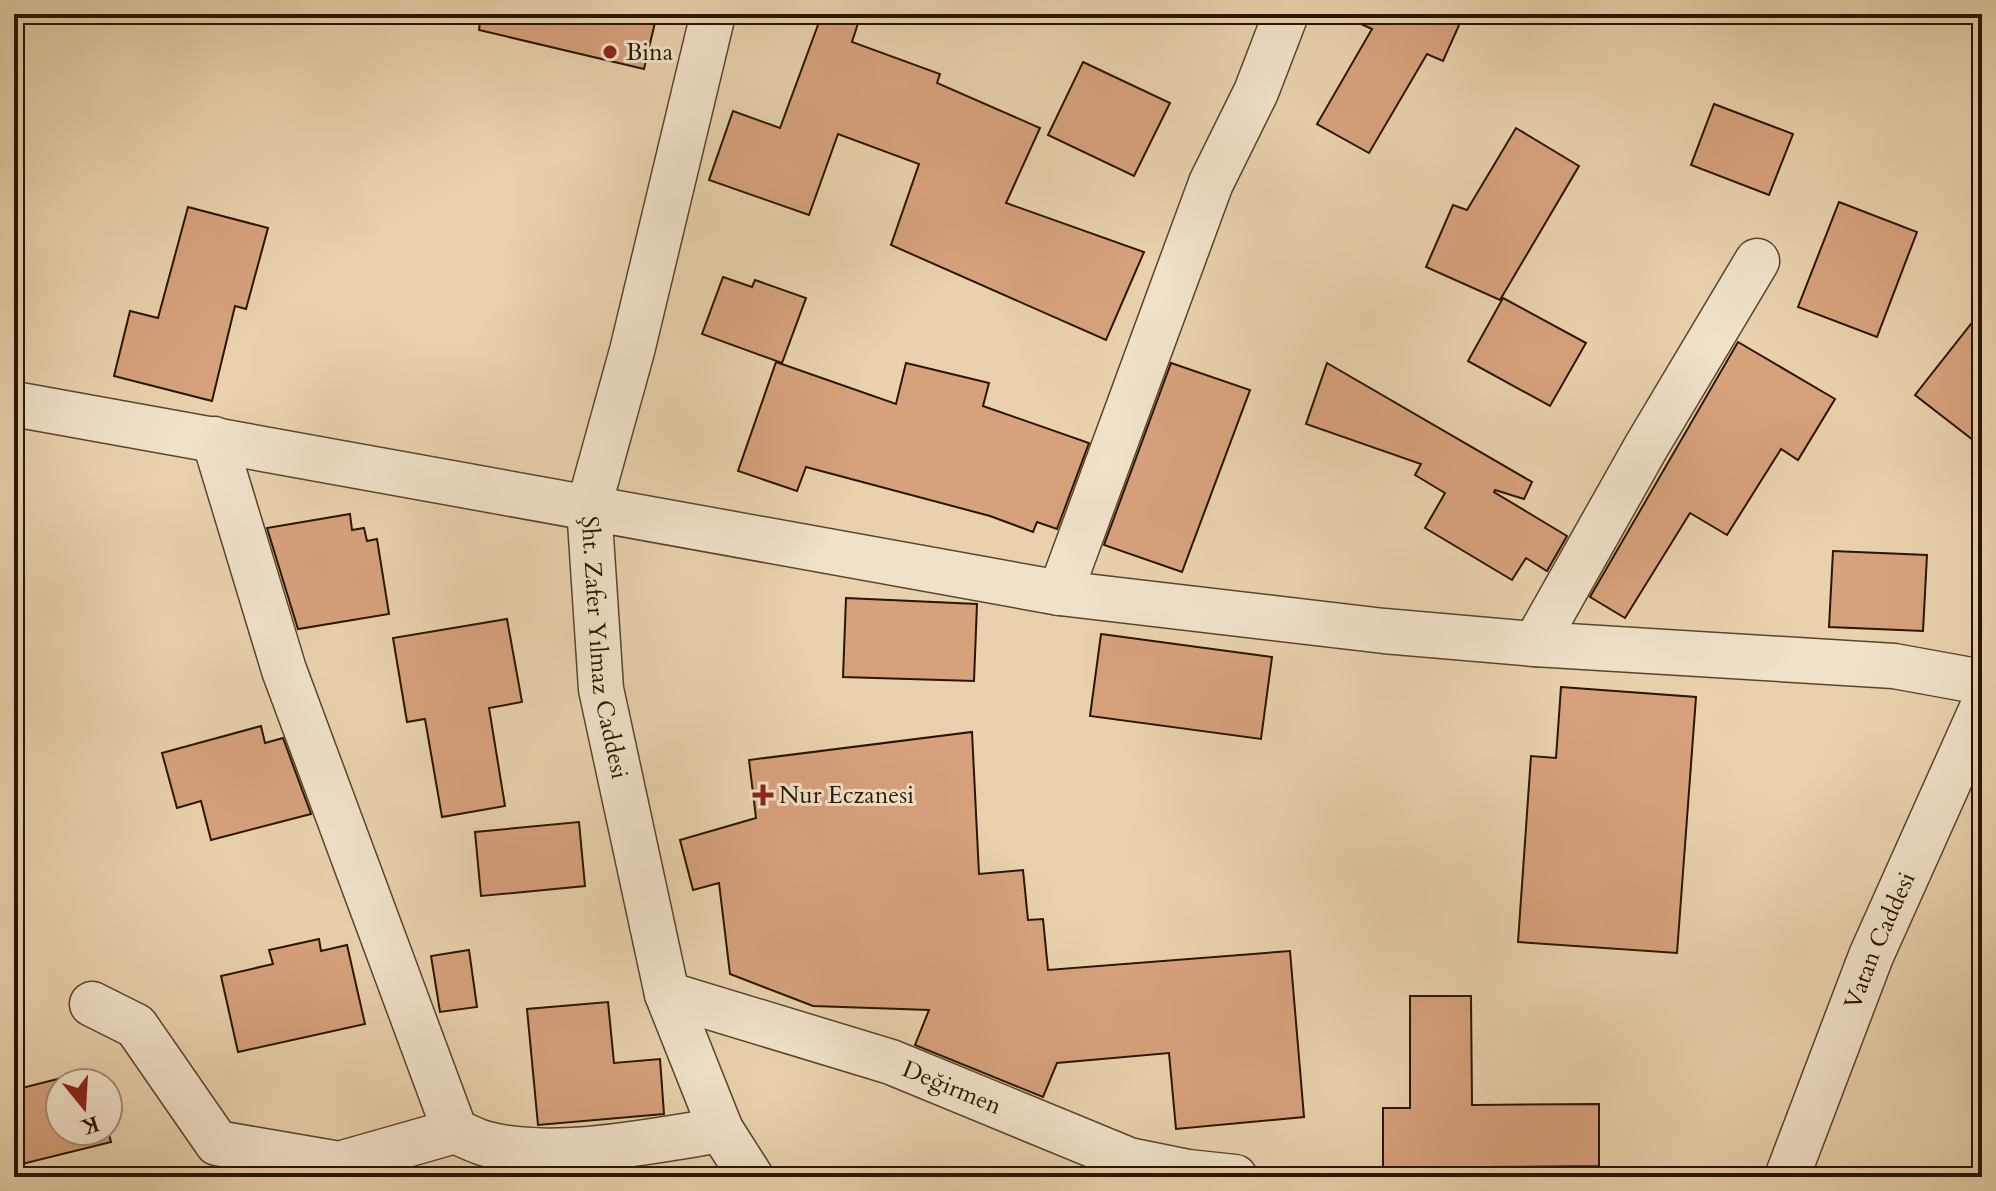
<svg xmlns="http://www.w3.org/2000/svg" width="1996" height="1191" viewBox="0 0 1996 1191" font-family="Cardo,serif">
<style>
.building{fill:#d7a17c;stroke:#291600;stroke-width:2}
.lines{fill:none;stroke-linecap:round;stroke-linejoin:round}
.minor-casing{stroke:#59452b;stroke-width:47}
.tertiary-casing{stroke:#59452b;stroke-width:47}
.minor{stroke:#f0e1c9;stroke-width:44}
.tertiary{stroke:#f0e1c9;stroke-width:44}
.poi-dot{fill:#8f2418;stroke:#f0e1c9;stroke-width:3}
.labels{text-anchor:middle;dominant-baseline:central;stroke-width:6;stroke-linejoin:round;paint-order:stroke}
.poi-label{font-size:24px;fill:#291600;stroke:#f0e1c9;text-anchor:start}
.street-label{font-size:24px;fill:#291600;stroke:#f0e1c9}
</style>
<rect width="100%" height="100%" fill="#e8d1ac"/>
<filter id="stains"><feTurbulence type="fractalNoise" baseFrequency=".0025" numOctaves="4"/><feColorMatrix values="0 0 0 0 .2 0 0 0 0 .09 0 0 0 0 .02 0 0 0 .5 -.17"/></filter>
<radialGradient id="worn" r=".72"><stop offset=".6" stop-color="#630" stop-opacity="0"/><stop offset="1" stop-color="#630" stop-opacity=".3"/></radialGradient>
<g class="building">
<path d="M481,14H657L644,69L479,30Z"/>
<path d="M822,14H861L852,42L940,74L937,83L1040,128L1006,203L1144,252L1106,340L891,245L919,164L838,134L809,215L709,180L733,111L780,128Z"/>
<path d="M1339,14H1464L1443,61L1427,54L1369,153L1317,124L1372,29Z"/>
<path d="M1083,62L1170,103L1134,176L1048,135Z"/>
<path d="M1714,104L1793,134L1769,195L1691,165Z"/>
<path d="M1516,128L1579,166L1500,300L1426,267L1453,205L1467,210Z"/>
<path d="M1839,202L1917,232L1877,337L1798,307Z"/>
<path d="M188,207L268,228L246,309L235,306L212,401L114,376L130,311L158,318Z"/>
<path d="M723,277L752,287L755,280L806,298L782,363L702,334Z"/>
<path d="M1503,298L1586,343L1550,406L1468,361Z"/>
<path d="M1982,310V447L1915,395Z"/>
<path d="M1738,342L1835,399L1798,460L1781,449L1727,535L1690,513L1625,618L1590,597Z"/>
<path d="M776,362L896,404L906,363L989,383L983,406L1089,443L1057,529L1037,522L1033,532L990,516L806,467L797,491L738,471Z"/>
<path d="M1171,363L1250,390L1182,572L1104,545Z"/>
<path d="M1327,363L1532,482L1524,499L1495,490L1494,492L1567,536L1547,571L1526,558L1512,580L1425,528L1445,493L1415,475L1421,464L1306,424Z"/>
<path d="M350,514L352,530L364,528L367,541L377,539L389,614L298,629L267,528Z"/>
<path d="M1833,551L1927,555L1923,631L1829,627Z"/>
<path d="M846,598L977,604L974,681L843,677Z"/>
<path d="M507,619L522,702L489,708L505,806L442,817L425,719L407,722L393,638Z"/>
<path d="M1101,634L1272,657L1261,739L1090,716Z"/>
<path d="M1561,687L1696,697L1677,953L1518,942L1531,756L1556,758Z"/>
<path d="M261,726L265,743L283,738L311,814L211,840L201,801L177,808L162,753Z"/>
<path d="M972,732L979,874L1023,870L1028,920L1043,919L1048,970L1290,951L1304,1117L1176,1129L1169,1053L1057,1063L1043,1097L915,1045L929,1010L813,1006L730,974L719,883L693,890L680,840L756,818L749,760Z"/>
<path d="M579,822L585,886L481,896L475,832Z"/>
<path d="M319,939L321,951L347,945L365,1024L238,1052L221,976L273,964L269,950Z"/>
<path d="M469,950L477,1007L440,1012L431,956Z"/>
<path d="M1410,996H1471L1472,1105L1599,1104V1166L1483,1167V1171L1383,1172V1108H1410Z"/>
<path d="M608,1002L614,1063L660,1059L664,1114L538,1125L527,1009Z"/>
<path d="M93,1070L96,1083H60V1131L108,1130L111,1142L14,1166V1090Z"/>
</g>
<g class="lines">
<defs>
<g id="minor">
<path d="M14,404L1060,593L1384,631L1535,644L1894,666L1982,682"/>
<path d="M1060,593L1211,183L1256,92L1286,14"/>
<path d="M1535,644L1646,447L1757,261"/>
<path id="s1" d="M667,994L891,1062L1129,1160L1188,1172L1235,1177"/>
<path d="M92,1004L136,1026L217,1143L339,1164L455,1131L284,670L214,439"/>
<path d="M455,1131C464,1135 474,1140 483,1143C551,1162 652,1141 721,1130"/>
</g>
<g id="tertiary">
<path id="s2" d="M713,14L632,351L589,506L601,689L667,994L721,1130L751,1177"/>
<path id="s3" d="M1787,1177L1871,956L1982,708"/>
</g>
</defs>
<use href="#minor" class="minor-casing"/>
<use href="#tertiary" class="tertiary-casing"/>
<use href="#minor" class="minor"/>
<use href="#tertiary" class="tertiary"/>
</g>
<g class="poi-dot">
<circle cx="610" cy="52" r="8"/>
<path d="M759 783h8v8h8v8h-8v8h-8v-8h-8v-8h8z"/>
</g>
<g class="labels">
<g class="poi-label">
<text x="626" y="52">Bina</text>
<text x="779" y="795">Nur Eczanesi</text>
</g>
<g class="street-label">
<text stroke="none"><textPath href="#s2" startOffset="650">Şht. Zafer Yılmaz Caddesi</textPath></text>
<text stroke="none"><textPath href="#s3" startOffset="254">Vatan Caddesi</textPath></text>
<text stroke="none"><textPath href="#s1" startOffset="300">Değirmen</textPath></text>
</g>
</g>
<rect width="1996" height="1191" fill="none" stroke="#e8d1ac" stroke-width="48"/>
<rect x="16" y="16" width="1964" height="1159" fill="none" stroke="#291600" stroke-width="4"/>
<rect x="24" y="24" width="1948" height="1143" fill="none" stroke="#291600" stroke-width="2"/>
<g transform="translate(84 1107) rotate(162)"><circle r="38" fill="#f0e1c9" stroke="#a09079" stroke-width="2"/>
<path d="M0-6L14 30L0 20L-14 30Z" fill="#8f2418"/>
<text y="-12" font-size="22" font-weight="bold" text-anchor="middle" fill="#291600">K</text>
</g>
<rect width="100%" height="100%" filter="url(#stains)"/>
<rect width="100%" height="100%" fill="url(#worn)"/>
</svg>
